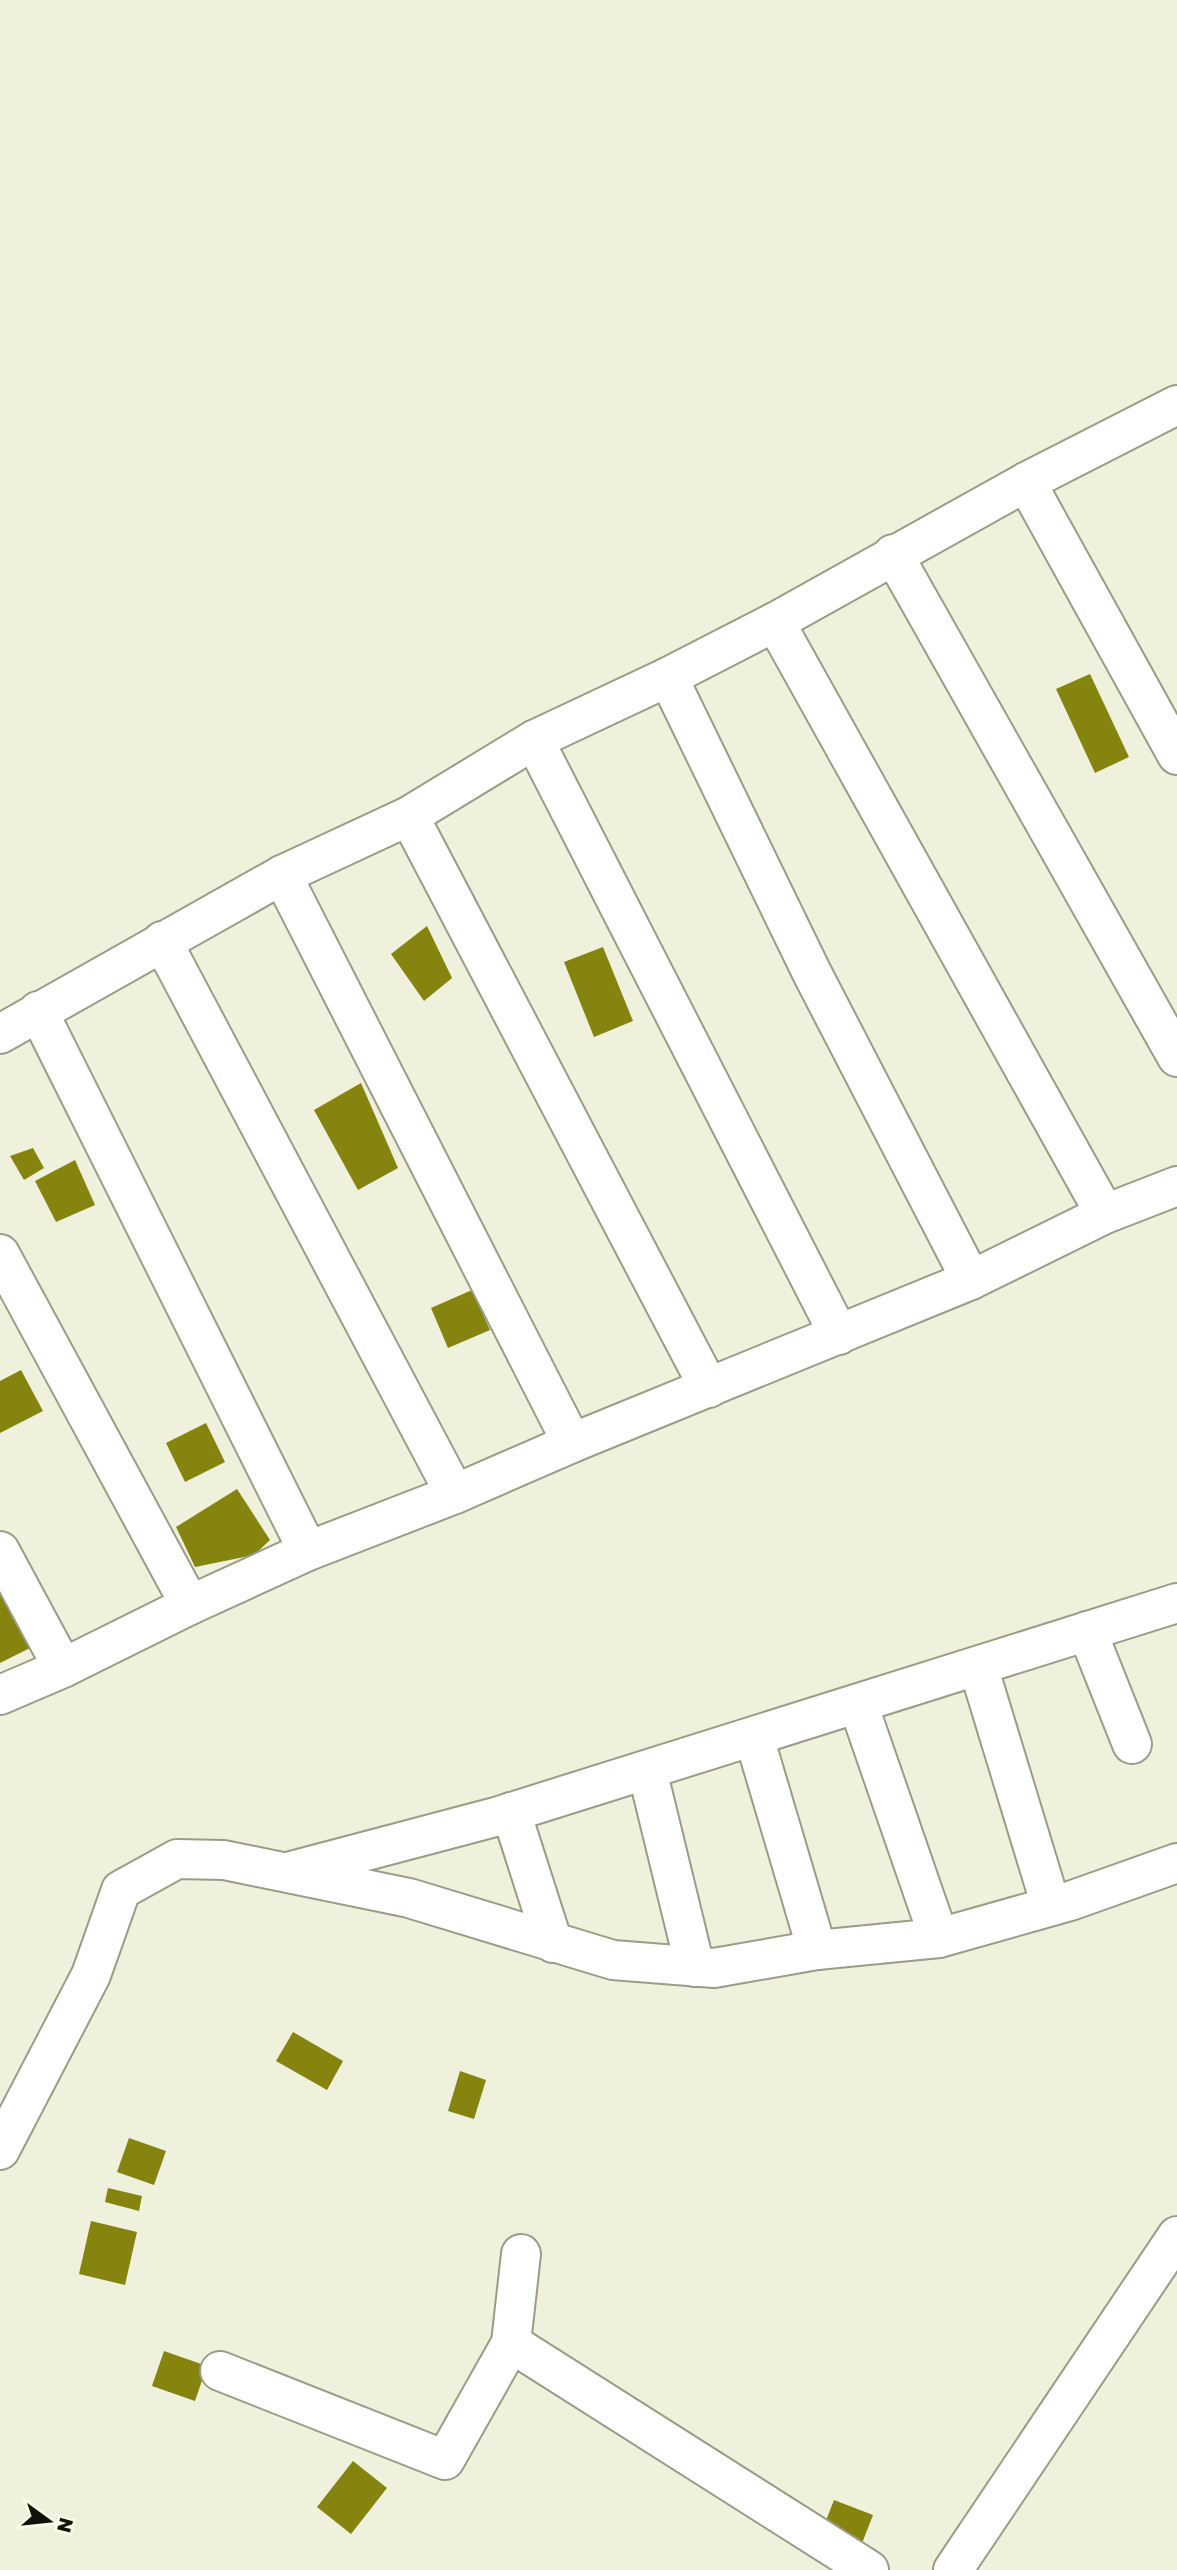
<svg xmlns="http://www.w3.org/2000/svg" width="1177" height="2570" viewBox="0 0 1177 2570" font-family="'Golos Text',sans-serif">
<style>
.building{fill:#85840e}
.lines{fill:none;stroke-linecap:round;stroke-linejoin:round}
.street-casing{stroke:#9b9b87;stroke-width:42}
.street{stroke:#fff;stroke-width:38}
</style>
<rect width="100%" height="100%" fill="#f0f1dc"/>
<g class="building">
<path d="M1090,674L1129,757L1095,773L1056,689Z"/>
<path d="M427,926L452,978L424,1001L391,954Z"/>
<path d="M603,947L633,1021L594,1037L564,962Z"/>
<path d="M361,1083L398,1168L358,1190L314,1110Z"/>
<path d="M33,1148L44,1168L24,1180L10,1156Z"/>
<path d="M75,1160L95,1205L56,1222L35,1181Z"/>
<path d="M472,1290L490,1330L448,1348L431,1308Z"/>
<path d="M21,1370L43,1411L0,1433V1381Z"/>
<path d="M206,1423L225,1462L185,1482L166,1443Z"/>
<path d="M237,1489L270,1540L254,1555L195,1567L176,1527Z"/>
<path d="M8,1592L34,1646L0,1663V1596Z"/>
<path d="M293,2032L343,2061L327,2090L276,2061Z"/>
<path d="M460,2071L486,2080L474,2119L448,2111Z"/>
<path d="M129,2138L166,2151L154,2185L117,2172Z"/>
<path d="M108,2188L142,2196L139,2211L105,2202Z"/>
<path d="M91,2221L137,2232L125,2285L79,2274Z"/>
<path d="M164,2351L207,2366L195,2401L152,2386Z"/>
<path d="M353,2461L387,2488L351,2534L317,2507Z"/>
<path d="M834,2500L873,2515L859,2551L820,2536Z"/>
</g>
<g class="lines">
<defs>
<g id="street">
<path d="M1026,482L1177,755"/>
<path d="M893,554L1177,1057"/>
<path d="M775,622L1105,1214"/>
<path d="M668,677L812,973L971,1280"/>
<path d="M534,740L839,1335"/>
<path d="M409,816L709,1388"/>
<path d="M282,875L572,1443"/>
<path d="M162,941L455,1494"/>
<path d="M38,1011L308,1551"/>
<path d="M0,1034L282,875L409,816L534,740L668,677L775,622L1026,482L1177,405"/>
<path d="M0,1254L190,1605"/>
<path d="M0,1551L63,1668"/>
<path d="M1087,1631L1132,1744"/>
<path d="M978,1666L1051,1906"/>
<path d="M0,1695L63,1668L190,1605L308,1551L455,1494L572,1443L971,1280L1105,1214L1177,1186"/>
<path d="M858,1704L939,1938"/>
<path d="M754,1737L817,1950"/>
<path d="M647,1770L695,1967"/>
<path d="M511,1812L553,1943"/>
<path d="M291,1871L499,1816L1177,1603"/>
<path d="M0,2150L91,1975L121,1890L177,1859L224,1860L409,1898L613,1960L714,1968L817,1950L939,1938L1070,1901L1177,1863"/>
<path d="M511,2343L521,2254"/>
<path d="M220,2371L445,2460L511,2343L869,2570"/>
<path d="M953,2570L1177,2236"/>
</g>
</defs>
<use href="#street" class="street-casing"/>
<use href="#street" class="street"/>
</g>
<g transform="translate(49 2521) rotate(105)" stroke="#feffe9" stroke-width="5" paint-order="stroke">
<path d="M0-5L12 26L0 18L-12 26Z" fill="#11120a"/>
<text y="-10" font-size="19" font-weight="bold" text-anchor="middle" fill="#11120a">N</text>
</g>
</svg>
